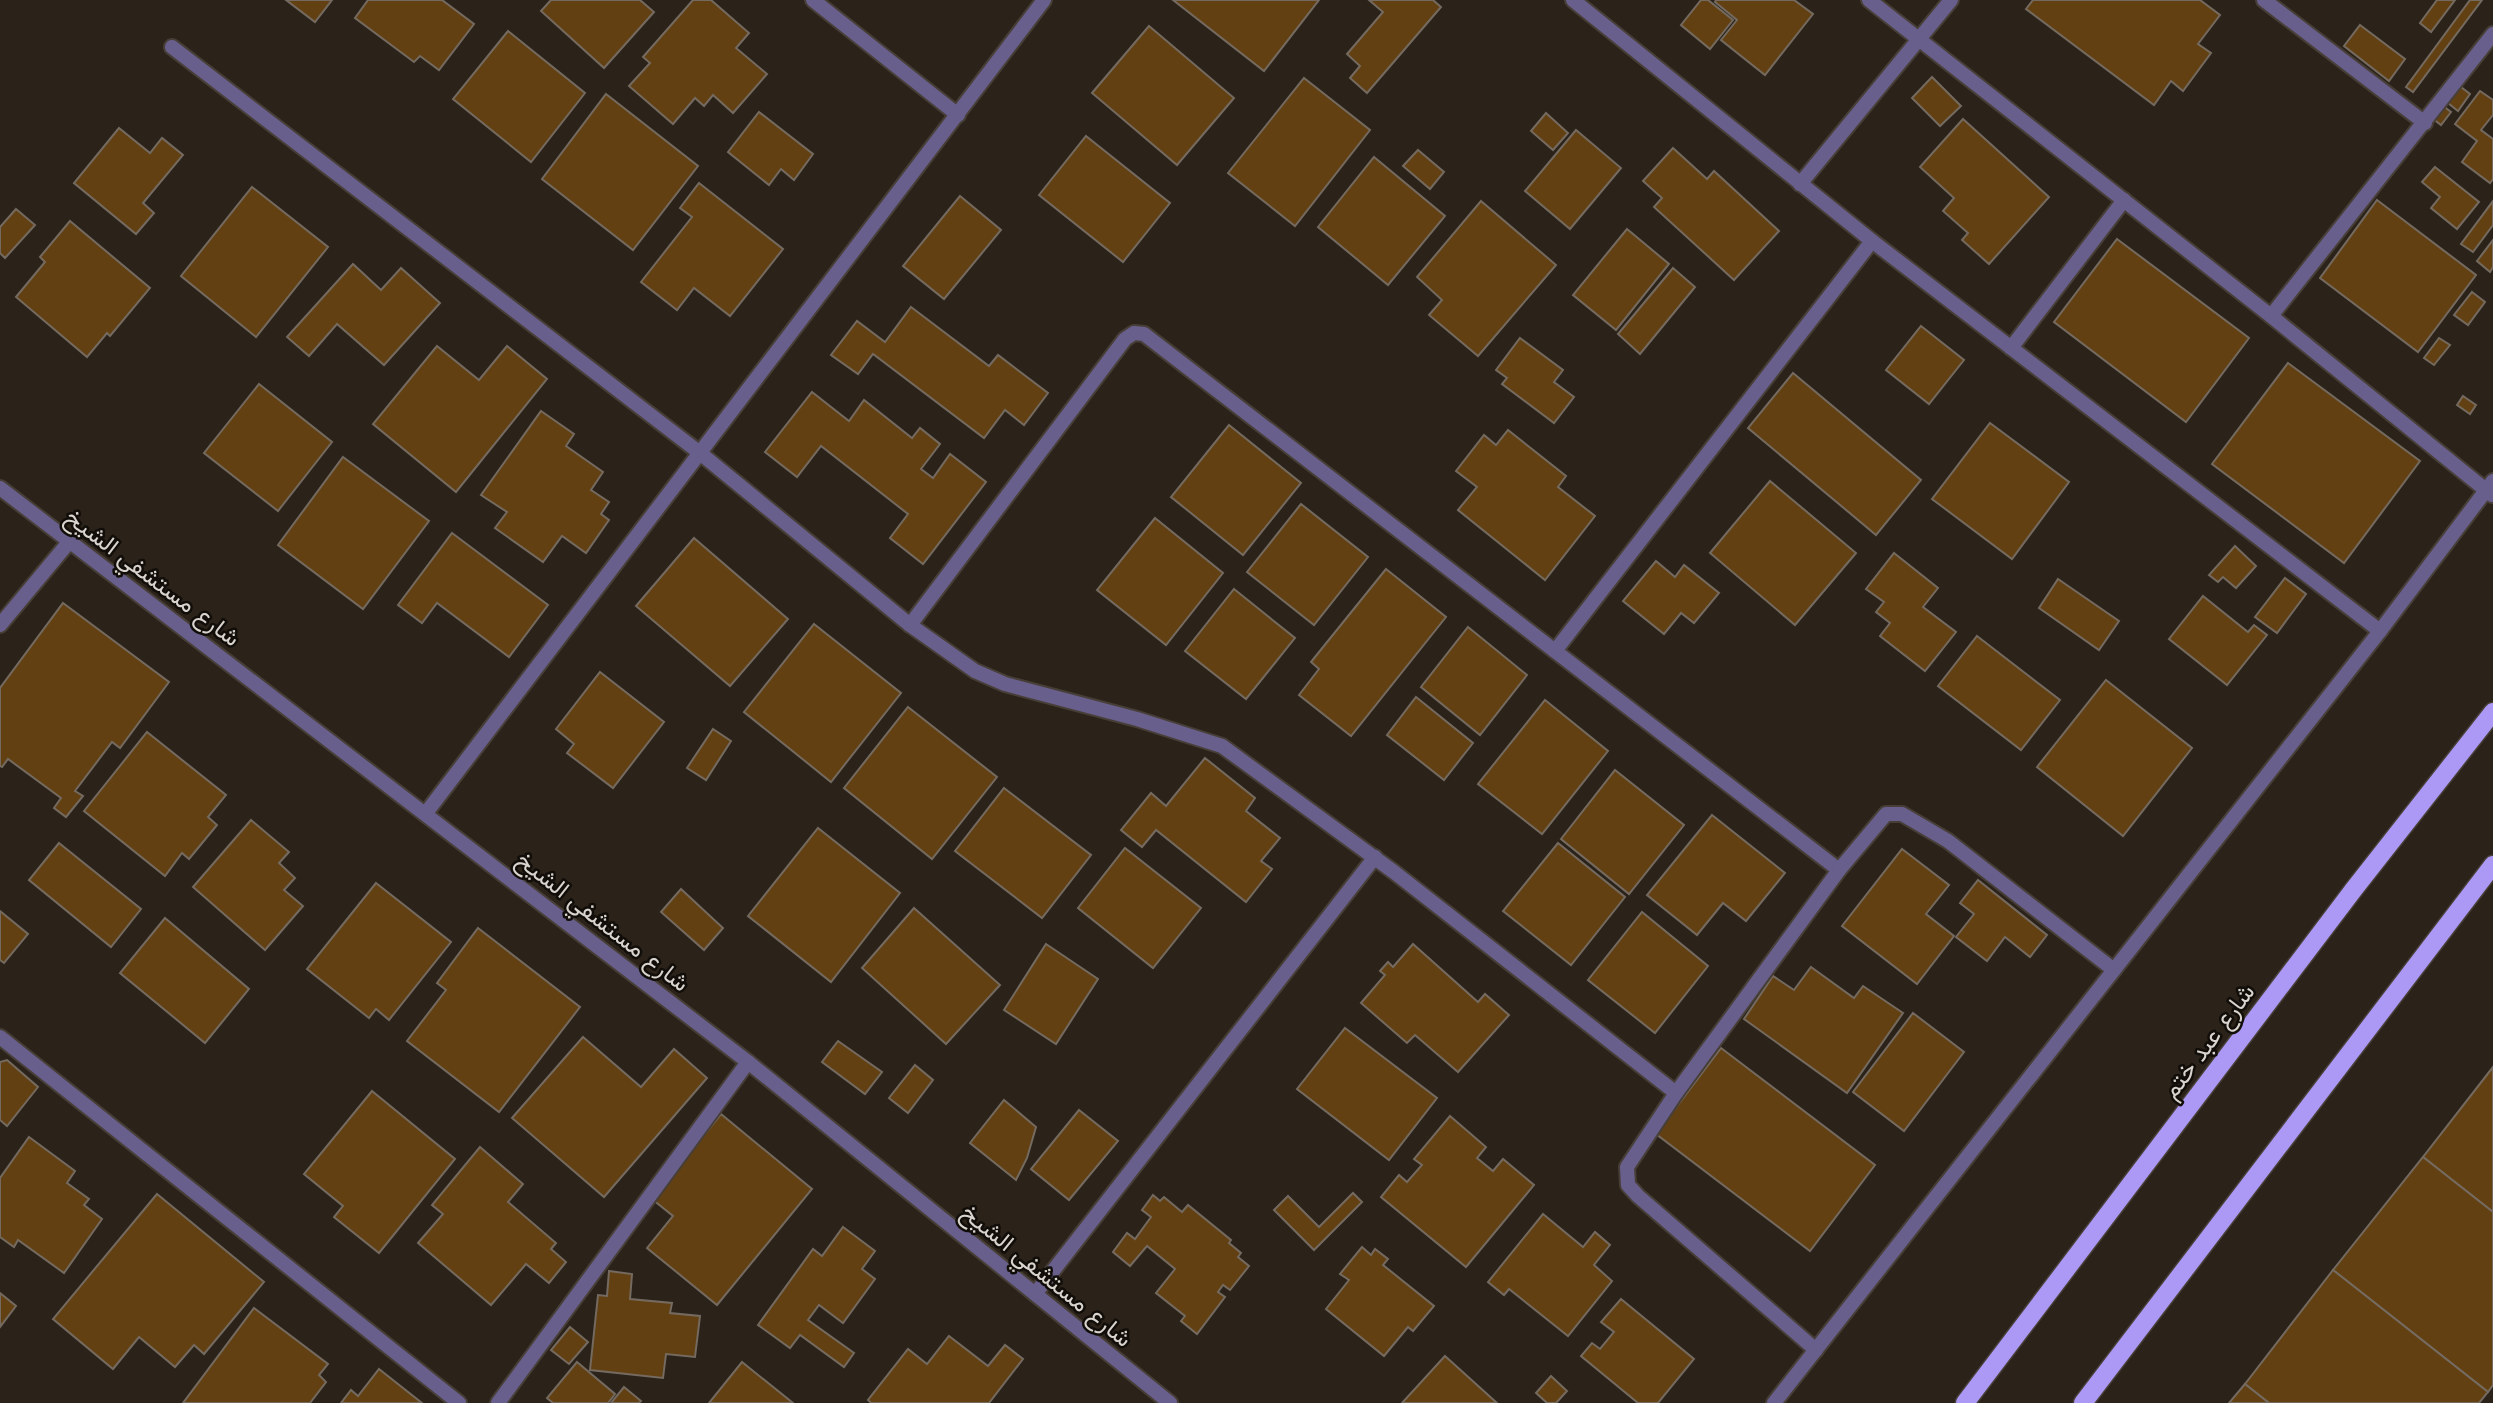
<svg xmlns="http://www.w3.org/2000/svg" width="2493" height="1403" viewBox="0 0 2493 1403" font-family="Jost,Vazirmatn,sans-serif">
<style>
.building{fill:#634012;stroke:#746a5f;stroke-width:2}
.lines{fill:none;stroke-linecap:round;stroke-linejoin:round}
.street-casing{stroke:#473f37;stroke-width:18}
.primary-casing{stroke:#473f37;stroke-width:21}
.street{stroke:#685f8c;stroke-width:14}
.primary{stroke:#ac98f5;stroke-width:18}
.labels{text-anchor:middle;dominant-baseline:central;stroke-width:5;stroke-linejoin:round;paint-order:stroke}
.street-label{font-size:24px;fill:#dad4ce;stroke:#110d09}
</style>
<rect width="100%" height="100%" fill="#2b231a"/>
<g class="building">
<path d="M286,0H332L315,22Z"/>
<path d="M368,0H442L474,24L439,70L420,56L414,62L355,18Z"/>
<path d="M551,0H640L654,12L604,68L541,11Z"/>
<path d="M693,0H711L749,33L736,48L767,74L733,113L713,95L704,106L695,98L673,124L629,86L650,63L643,57Z"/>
<path d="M1173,0H1319L1264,71Z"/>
<path d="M1369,0H1433L1441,7L1367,93L1350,78L1360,66L1347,54L1383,12Z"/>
<path d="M1701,0H1708L1733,20L1710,49L1681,25Z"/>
<path d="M1716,0H1794L1813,14L1765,75L1721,40L1737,20L1715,2Z"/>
<path d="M2033,0H2200L2220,15L2198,44L2211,53L2183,91L2171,81L2154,105L2026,9Z"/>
<path d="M2437,0H2455L2431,32L2420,23Z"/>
<path d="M2470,0H2482L2413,92L2406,87Z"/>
<path d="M2360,25L2405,59L2389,81L2344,46Z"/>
<path d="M1149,26L1234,98L1177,165L1092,93Z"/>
<path d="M508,31L585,93L531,162L453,99Z"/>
<path d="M1932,77L1961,106L1940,126L1912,98Z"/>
<path d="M1304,78L1370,130L1295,226L1228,173Z"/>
<path d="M2461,87L2470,94L2458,111L2448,103Z"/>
<path d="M2480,91L2493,100V115L2481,130L2493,139V179L2490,183L2462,162L2477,141L2455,124Z"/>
<path d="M606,94L698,166L633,250L542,179Z"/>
<path d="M2442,105L2451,112L2441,125L2432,118Z"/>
<path d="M759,112L813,154L794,180L781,169L769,185L728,152Z"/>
<path d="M1546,113L1568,133L1553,150L1531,131Z"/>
<path d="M1963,119L2049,197L1989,264L1962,240L1968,233L1943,211L1954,198L1920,167Z"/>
<path d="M119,128L150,153L162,138L183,155L143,203L154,213L136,234L74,183Z"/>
<path d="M1576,130L1621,168L1570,229L1525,191Z"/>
<path d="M1086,136L1170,203L1123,262L1039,195Z"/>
<path d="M1673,148L1707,179L1714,171L1779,231L1734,280L1654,207L1662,198L1643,181Z"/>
<path d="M1418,150L1444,172L1430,189L1403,166Z"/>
<path d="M1374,157L1445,216L1388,285L1318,227Z"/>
<path d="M2435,167L2479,202L2457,229L2431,208L2440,197L2422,182Z"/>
<path d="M699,183L783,249L730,316L694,288L677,310L641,282L692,217L680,208Z"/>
<path d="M252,187L328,247L256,337L181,276Z"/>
<path d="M960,196L1001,230L944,299L903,266Z"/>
<path d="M2377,200L2476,275L2418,352L2320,278Z"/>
<path d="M1481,201L1556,265L1478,356L1429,315L1442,300L1417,277Z"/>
<path d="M2493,201V225L2473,252L2461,244Z"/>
<path d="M16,209L35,225L5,258L0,253V227Z"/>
<path d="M70,221L150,288L110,336L107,333L87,357L16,297L45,262L40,257Z"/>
<path d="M1627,229L1669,264L1616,330L1573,295Z"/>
<path d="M2117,239L2249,338L2186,422L2054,322Z"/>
<path d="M2493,240V267L2490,272L2477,261Z"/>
<path d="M353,264L381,290L401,268L440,303L384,365L337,324L309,356L287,337Z"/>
<path d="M1673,268L1695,287L1640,354L1618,334Z"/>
<path d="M2472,292L2485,302L2468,325L2454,315Z"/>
<path d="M911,307L989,366L998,355L1048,393L1024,425L1005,410L984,438L873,354L858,374L831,355L857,321L885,342Z"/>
<path d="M1921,326L1964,360L1929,404L1886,370Z"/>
<path d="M1520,338L1563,370L1554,382L1574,397L1554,423L1502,384L1507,378L1496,370Z"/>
<path d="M2439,338L2450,345L2434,365L2424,358Z"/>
<path d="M437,346L479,380L507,346L547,379L456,492L373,424Z"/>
<path d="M2288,363L2420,461L2344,563L2212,464Z"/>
<path d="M1793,373L1921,480L1876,535L1748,428Z"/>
<path d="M259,384L332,442L278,511L204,453Z"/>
<path d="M812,392L849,421L864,400L912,438L920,428L940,444L921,469L933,478L950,454L986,482L923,564L890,538L908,514L821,446L797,477L765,452Z"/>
<path d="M2463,396L2476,405L2470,414L2457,405Z"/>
<path d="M541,411L574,434L566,446L603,472L591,490L609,502L601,514L609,520L586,553L562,536L543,562L495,528L507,512L481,495Z"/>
<path d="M1990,423L2069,482L2012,559L1932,499Z"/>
<path d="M1229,425L1301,483L1243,555L1171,497Z"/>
<path d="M1508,430L1566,476L1558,487L1595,516L1545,580L1458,510L1477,487L1456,471L1484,435L1496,445Z"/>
<path d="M343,457L429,521L363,609L278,545Z"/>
<path d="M1770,481L1856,553L1795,625L1710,553Z"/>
<path d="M1301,504L1368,557L1314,625L1247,572Z"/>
<path d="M1155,518L1223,573L1166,645L1097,590Z"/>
<path d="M452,533L548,605L509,657L437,603L422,623L398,605Z"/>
<path d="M694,538L788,619L730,686L636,606Z"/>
<path d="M2235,546L2256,566L2236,588L2223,577L2218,582L2209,575Z"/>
<path d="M1894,553L1938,588L1923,607L1956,632L1925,671L1880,636L1890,623L1876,612L1884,602L1866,589Z"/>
<path d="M1656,561L1675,577L1684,565L1719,593L1694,623L1681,613L1664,634L1623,601Z"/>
<path d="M1386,569L1446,617L1351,736L1299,695L1319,669L1311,662Z"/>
<path d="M2285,578L2306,594L2277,633L2255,617Z"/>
<path d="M2058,579L2119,621L2099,650L2039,608Z"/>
<path d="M1234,589L1295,638L1246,699L1185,651Z"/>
<path d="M2203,596L2248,632L2254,625L2267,635L2227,685L2169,639Z"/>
<path d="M63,603L169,682L120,748L112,742L75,791L83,796L66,817L54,808L61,798L8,759L2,767L0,766V688Z"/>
<path d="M814,624L901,693L831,782L744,712Z"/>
<path d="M1468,627L1527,675L1480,735L1421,687Z"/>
<path d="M1977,636L2060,700L2021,750L1938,686Z"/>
<path d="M600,672L664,722L613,788L567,753L574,744L556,729Z"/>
<path d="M2106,680L2192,748L2123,836L2037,767Z"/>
<path d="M1416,697L1473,743L1444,780L1387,735Z"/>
<path d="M1545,700L1608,751L1542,834L1478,784Z"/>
<path d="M908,707L997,777L932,859L844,788Z"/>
<path d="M713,729L731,741L706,780L687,768Z"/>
<path d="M147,732L226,795L208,817L217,825L189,859L182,853L165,876L84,811Z"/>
<path d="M1205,758L1255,798L1246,811L1280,838L1261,861L1272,869L1246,902L1156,830L1142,847L1121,830L1151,793L1166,806Z"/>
<path d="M1615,770L1684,825L1629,894L1561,839Z"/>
<path d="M1004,788L1091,855L1042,918L955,851Z"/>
<path d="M1712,815L1785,873L1746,921L1723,903L1697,935L1647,895Z"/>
<path d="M251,820L289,852L279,863L295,878L284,890L303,906L265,950L193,887Z"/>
<path d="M818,828L900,893L831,982L748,916Z"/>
<path d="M59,843L141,909L111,947L29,880Z"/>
<path d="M1558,843L1625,897L1571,965L1503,911Z"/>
<path d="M1125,848L1201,908L1153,968L1078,908Z"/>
<path d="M1902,849L1949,885L1926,914L1954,936L1917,984L1842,926Z"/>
<path d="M1978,880L2047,935L2030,957L2005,937L1987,961L1956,937L1974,914L1960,903Z"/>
<path d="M376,883L451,942L389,1020L376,1009L369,1018L307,969Z"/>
<path d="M681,889L723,928L704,950L661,912Z"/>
<path d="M914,908L1000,985L946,1044L862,968Z"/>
<path d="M0,911L28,934L4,963L0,960Z"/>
<path d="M1642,912L1708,966L1655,1033L1588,980Z"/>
<path d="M165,918L249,989L205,1043L120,973Z"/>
<path d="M478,928L580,1007L499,1112L407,1041L446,990L437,983Z"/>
<path d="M1046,944L1098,979L1056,1044L1004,1010Z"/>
<path d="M1413,944L1478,1002L1485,994L1509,1015L1458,1072L1415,1035L1407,1043L1361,1003L1385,975L1380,971L1388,962L1393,967Z"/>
<path d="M1811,967L1854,998L1863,986L1903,1013L1847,1093L1744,1019L1773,976L1794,990Z"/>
<path d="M1913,1013L1964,1052L1904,1131L1853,1092Z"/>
<path d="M1345,1028L1437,1098L1389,1160L1297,1089Z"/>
<path d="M583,1037L641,1087L674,1049L707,1078L604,1197L512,1118Z"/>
<path d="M838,1041L882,1072L865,1094L822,1062Z"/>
<path d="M1721,1048L1875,1165L1810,1251L1656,1134Z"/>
<path d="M7,1060L38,1087L7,1126L0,1120V1062Z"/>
<path d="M915,1065L933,1080L908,1113L889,1098Z"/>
<path d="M2493,1067V1212L2423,1157Z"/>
<path d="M372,1091L455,1159L379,1253L334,1217L343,1206L304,1174Z"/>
<path d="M1004,1100L1036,1127L1027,1158L1016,1180L970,1143Z"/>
<path d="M1079,1110L1118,1141L1069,1200L1031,1169Z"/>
<path d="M721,1114L812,1189L717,1305L647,1248L673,1216L652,1199Z"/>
<path d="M1450,1116L1486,1147L1477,1158L1493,1171L1503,1159L1534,1185L1466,1267L1381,1197L1399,1175L1407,1182L1422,1165L1414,1159Z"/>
<path d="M29,1137L75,1171L67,1183L89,1199L84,1205L102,1219L64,1273L18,1240L14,1247L0,1237V1178Z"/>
<path d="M480,1147L523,1184L508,1202L556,1243L551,1249L566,1262L549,1283L526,1264L491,1305L418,1243L443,1214L432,1205Z"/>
<path d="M2423,1157L2493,1212V1385L2488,1392L2333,1270Z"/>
<path d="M1353,1193L1362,1202L1314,1250L1274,1210L1288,1196L1319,1227Z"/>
<path d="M157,1194L264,1282L204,1354L194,1345L175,1367L139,1337L113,1369L53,1319Z"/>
<path d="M1153,1195L1160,1201L1164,1197L1182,1212L1188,1205L1231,1240L1229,1243L1241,1253L1238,1257L1249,1266L1230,1290L1223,1285L1218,1292L1225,1297L1197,1334L1181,1321L1185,1316L1156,1293L1175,1269L1147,1246L1130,1266L1113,1252L1127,1233L1135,1239L1151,1217L1142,1210Z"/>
<path d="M1543,1214L1583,1247L1595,1232L1610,1245L1594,1265L1612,1281L1568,1336L1509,1289L1504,1295L1488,1282Z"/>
<path d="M843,1227L875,1251L862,1269L875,1279L843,1323L819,1305L808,1320L854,1353L844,1367L800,1335L790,1348L758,1325L813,1249L822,1256Z"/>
<path d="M1362,1247L1371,1255L1375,1249L1388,1259L1383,1265L1434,1306L1413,1331L1408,1327L1384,1356L1326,1309L1349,1280L1340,1274Z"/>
<path d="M2333,1270L2488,1392L2479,1403H2269L2245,1384Z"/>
<path d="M609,1271L632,1274L630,1299L672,1303L670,1313L700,1316L695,1357L666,1354L663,1378L590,1370L598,1295L607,1296Z"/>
<path d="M0,1293L16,1306L0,1327Z"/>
<path d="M1621,1299L1694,1359L1658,1403H1638L1581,1356L1592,1343L1600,1349L1614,1332L1601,1322Z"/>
<path d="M254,1308L328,1364L319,1375L326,1382L310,1403H183Z"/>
<path d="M570,1327L588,1342L569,1364L551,1350Z"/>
<path d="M949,1336L988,1366L1005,1345L1023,1359L989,1403H871L868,1400L908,1349L927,1364Z"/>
<path d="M1445,1356L1497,1403H1402Z"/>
<path d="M577,1362L615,1394L608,1403H553L547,1398Z"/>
<path d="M742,1362L793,1403H709Z"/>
<path d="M379,1369L422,1403H341L351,1390L358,1396Z"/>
<path d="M1551,1376L1567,1391L1556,1403H1547L1536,1393Z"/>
<path d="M2245,1384L2269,1403H2229Z"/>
<path d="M624,1387L641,1401L639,1403H611Z"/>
</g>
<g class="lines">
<defs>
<g id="street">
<path d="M813,0L958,115"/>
<path d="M1573,0L1872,241L2380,631"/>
<path d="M1869,0L2271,316L2492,495"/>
<path d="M2264,0L2425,123"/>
<path d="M172,47L700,453L910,625L975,671L1005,684L1137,719L1222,746L1394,872L1676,1093"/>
<path d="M1800,184L1951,0"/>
<path d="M2271,316L2493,34"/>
<path d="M2011,348L2124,200"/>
<path d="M0,488L748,1062L1170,1403"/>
<path d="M0,625L69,542"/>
<path d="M910,625L1125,339L1134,333L1144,334L1839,870L1676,1093L1627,1167L1628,1185L1638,1196L1816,1350"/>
<path d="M1555,651L1872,241"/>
<path d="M426,813L1044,0"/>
<path d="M1839,870L1886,814H1902L1948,841L2114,970"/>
<path d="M0,1037L459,1403"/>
<path d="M1035,1294L1375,857"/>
<path d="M498,1403L748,1062"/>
<path d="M1774,1403L2380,631L2493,481"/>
</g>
<g id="primary">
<path d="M1965,1403L2354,889L2493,712"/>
<path d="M2083,1403L2493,865"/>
</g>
</defs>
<use href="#street" class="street-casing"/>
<use href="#primary" class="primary-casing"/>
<use href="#street" class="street"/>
<use href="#primary" class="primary"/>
</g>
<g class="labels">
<g class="street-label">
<text transform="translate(153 577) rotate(37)">شارع مستشفي الشيخ</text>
<text transform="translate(603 921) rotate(38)">شارع مستشفي الشيخ</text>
<text transform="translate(2208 1041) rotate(-53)">شارع عبد ختم</text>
<text transform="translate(1047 1275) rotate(39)">شارع مستشفي الشيخ</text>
</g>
</g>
</svg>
